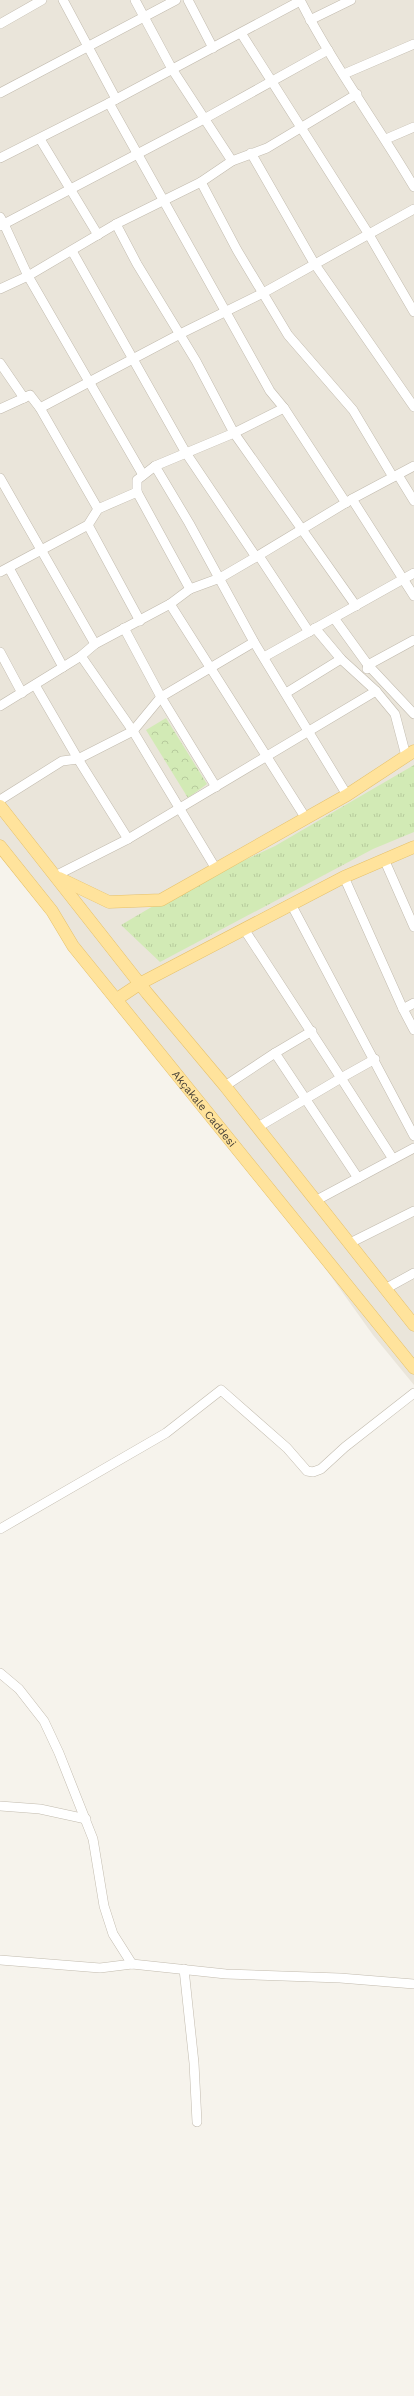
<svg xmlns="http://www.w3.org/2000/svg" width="414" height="2396" viewBox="0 0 414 2396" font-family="'Work Sans',sans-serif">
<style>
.residential{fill:#eae5da}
.grass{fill:url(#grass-tufts)}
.park{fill:url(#park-crowns)}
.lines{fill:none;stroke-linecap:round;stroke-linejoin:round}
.minor-casing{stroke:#c2bbae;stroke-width:10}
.major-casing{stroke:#e6c16a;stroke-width:13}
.minor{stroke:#fff;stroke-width:9}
.major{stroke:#ffe39c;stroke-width:12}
.labels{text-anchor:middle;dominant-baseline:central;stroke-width:4;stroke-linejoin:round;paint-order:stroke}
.street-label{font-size:11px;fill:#4b4439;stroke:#fff}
</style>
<defs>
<pattern id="grass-tufts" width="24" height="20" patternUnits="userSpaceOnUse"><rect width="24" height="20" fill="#d2eab5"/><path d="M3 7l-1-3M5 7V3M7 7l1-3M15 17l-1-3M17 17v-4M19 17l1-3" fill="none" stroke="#b6ca9c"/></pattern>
<pattern id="park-crowns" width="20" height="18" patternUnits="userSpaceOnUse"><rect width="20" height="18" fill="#d2eab5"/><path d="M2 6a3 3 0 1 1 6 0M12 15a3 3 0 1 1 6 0" fill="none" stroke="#b6ca9c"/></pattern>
</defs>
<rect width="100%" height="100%" fill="#f6f3ec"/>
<path class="residential" d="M0,0H414V1385L373,1335L252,1166L0,856Z"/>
<path class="grass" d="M414,765V832L373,849L160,962L121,925L182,889L275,846Z"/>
<path class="park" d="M166,718L207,784L188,798L146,730Z"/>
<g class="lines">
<defs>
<g id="minor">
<path d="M63,0L116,99"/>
<path d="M135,0L172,69L232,161"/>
<path d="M188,0L213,48"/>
<path d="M300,0C333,65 377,124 414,187"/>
<path d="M310,20L351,0"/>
<path d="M0,24L42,0"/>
<path d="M241,33L368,233L414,312"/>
<path d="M344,74L414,44"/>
<path d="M0,93L176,0"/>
<path d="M109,103L270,391L284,408L346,503"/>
<path d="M40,139L98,235"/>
<path d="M386,139L414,127"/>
<path d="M251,153L314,263L414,407"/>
<path d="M0,158L109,103L300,1"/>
<path d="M201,182L237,250L288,335L353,410L393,477"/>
<path d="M0,217L4,224L204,119L328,50"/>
<path d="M116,224L137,264L196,361L234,433L356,606"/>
<path d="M0,226L4,224L28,276L143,475"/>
<path d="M72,251L186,453L256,557"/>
<path d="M0,289L28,276L116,224L201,182L232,161L267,148L357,94"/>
<path d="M0,363L24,398L30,395L40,408L98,509"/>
<path d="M40,408L180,334L263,293L414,209"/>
<path d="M0,409L24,398"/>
<path d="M155,466L189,523L254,642L347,795"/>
<path d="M398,475L414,501"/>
<path d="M0,478L95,644"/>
<path d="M137,492L190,589"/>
<path d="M352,499L414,596"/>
<path d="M88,525L140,621"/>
<path d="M259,556L309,632"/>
<path d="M9,568L63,667"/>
<path d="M0,572L88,525L98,509L137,492V480L155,466L234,433L284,408"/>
<path d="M170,604L305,817"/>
<path d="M334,618L368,665L414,714"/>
<path d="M124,628L161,697L216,787"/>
<path d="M315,628L341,659L376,691L395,714L406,756"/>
<path d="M0,652L22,693"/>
<path d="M81,656L133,731L216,869"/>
<path d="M264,657L414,573"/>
<path d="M367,669L368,665L414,640"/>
<path d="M35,685L78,759L128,839"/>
<path d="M286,693L341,659"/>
<path d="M0,706L81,656L95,644L170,604L190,589L220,578L256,557L352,499L414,466"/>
<path d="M0,800L62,761L78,759L133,731L161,697L254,642"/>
<path d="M384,859L414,927"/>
<path d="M55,876L128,839L376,691"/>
<path d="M344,877L403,1009L414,1003"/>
<path d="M291,904L414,1136"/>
<path d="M244,929L341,1078L375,1059"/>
<path d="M403,1009L414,1030"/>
<path d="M312,1031L275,1053L358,1178"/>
<path d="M225,1086L275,1053"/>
<path d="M258,1127L341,1078L393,1159"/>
<path d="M315,1201L414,1148"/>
<path d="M350,1243L414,1211"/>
<path d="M385,1289L414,1273"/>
<path d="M0,1529L166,1433L221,1390L287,1448L307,1471L313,1472L321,1469L345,1447L414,1393"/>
<path d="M0,1673L19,1689L44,1721L59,1753L93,1839L104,1906L113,1934L132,1964"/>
<path d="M0,1806L40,1809L86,1819"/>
<path d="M0,1960L100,1968L132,1964L226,1974L340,1978L414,1984"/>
<path d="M184,1969L194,2063L197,2122"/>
</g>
<g id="major">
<path d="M0,806L147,993L225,1086L414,1325"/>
<path id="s1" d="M0,846L52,911L73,946L414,1368"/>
<path d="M59,878L109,902L161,900L347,795L414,751"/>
<path d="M117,999L141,983L344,877L414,847"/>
</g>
</defs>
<use href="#minor" class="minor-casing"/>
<use href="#major" class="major-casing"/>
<use href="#minor" class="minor"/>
<use href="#major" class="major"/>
</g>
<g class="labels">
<g class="street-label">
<text stroke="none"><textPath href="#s1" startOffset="333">Akçakale Caddesi</textPath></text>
</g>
</g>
</svg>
